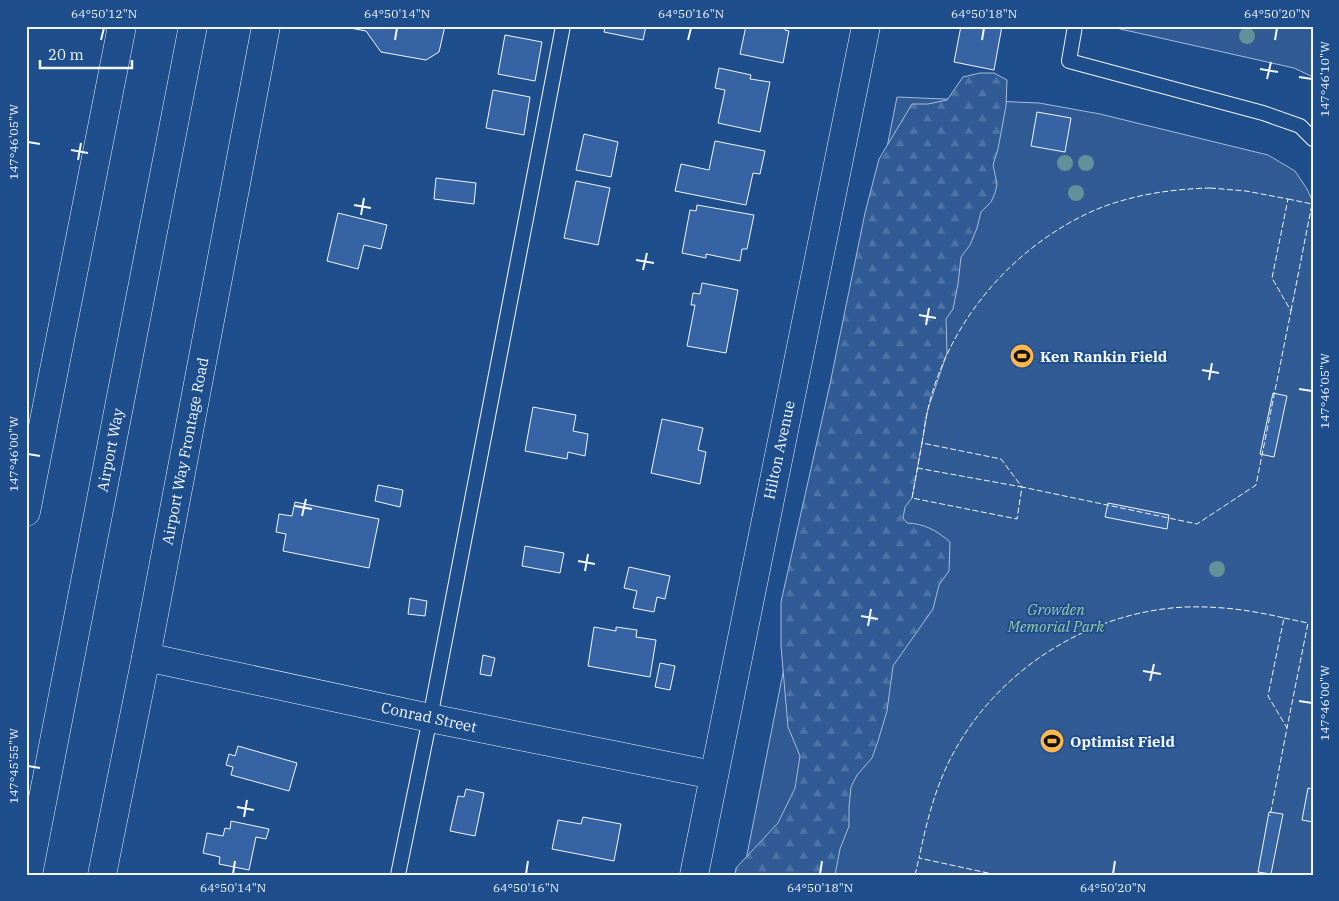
<svg xmlns="http://www.w3.org/2000/svg" width="1339" height="901" viewBox="0 0 1339 901" font-family="'IBM Plex Serif',serif">
<style>
.green{fill:#305b95;stroke:#a8bbd7}
.forest{fill:url(#forest-firs);stroke:#a8bbd7}
.building{fill:#3563a3;stroke:#f2f6ff}
.lines{fill:none;stroke-linecap:round;stroke-linejoin:round}
.lane-casing{stroke:#f2f6ff;stroke-width:16}
.street-casing{stroke:#f2f6ff;stroke-width:29}
.primary-casing{stroke:#f2f6ff;stroke-width:29}
.lane{stroke:#1f4e8c;stroke-width:14}
.street{stroke:#1f4e8c;stroke-width:28}
.primary{stroke:#1f4e8c;stroke-width:28}
.fence{stroke:#f2f6ff;stroke-width:1;stroke-dasharray:6 2.5;stroke-linecap:butt}
.tree{fill:#61919a}
.ticks{fill:none;stroke:#f2f6ff;stroke-width:2}
.labels{text-anchor:middle;dominant-baseline:central;stroke-width:4;stroke-linejoin:round;paint-order:stroke}
.poi-label{font-size:15px;font-weight:bold;fill:#f2f6ff;stroke:#1f4e8c;text-anchor:start}
.street-label{font-size:15px;fill:#f2f6ff;stroke:#1f4e8c}
.park-label{font-size:15px;font-style:italic;fill:#97c8a6;stroke:#1f4e8c}
.neatline{fill:none;stroke:#f2f6ff;stroke-width:2}
.ticks-label{font-size:12px;text-anchor:middle;fill:#f2f6ff}
</style>
<defs>
<pattern id="forest-firs" width="22" height="20" patternUnits="userSpaceOnUse" patternTransform="scale(1.25)"><rect width="22" height="20" fill="#305b95"/><path d="M5 1l3.5 6h-7zM16 11l3.5 6h-7z" fill="#4e73a5"/></pattern>
</defs>
<rect width="100%" height="100%" fill="#1f4e8c"/>
<g class="green">
<path d="M1107,26H1313V77L1294,68Z"/>
<path d="M897,97L1039,103L1100,114L1268,155L1295,171L1307,189L1313,202V875H743Z"/>
</g>
<path class="forest" d="M980,73H994L1007,80L1006,106L998,149L993,165L997,184L995,193L991,202L981,212L977,228L970,245L961,257L958,284L953,309L946,319L947,353L928,409L912,498L905,507L903,518L907,523C925,524 936,530 950,542L949,571L939,585L933,609L893,666L887,711L878,741L872,758L857,775L851,787L849,807V826L840,849L835,875H735L736,868L778,823L795,788L800,756L788,727L781,646V602L830,384L865,213L879,159L912,104H928L947,100L963,77Z"/>
<g class="building">
<path d="M350,26H445L439,52L426,60L381,52L366,31L350,28Z"/>
<path d="M605,26H646L643,40L604,32Z"/>
<path d="M746,26H786L785,30L789,31L783,63L740,54Z"/>
<path d="M961,26H1002L994,70L954,62Z"/>
<path d="M505,35L542,42L535,81L498,74Z"/>
<path d="M719,68L751,75L750,79L770,82L760,132L718,123L725,90L715,88Z"/>
<path d="M493,90L530,97L524,135L486,128Z"/>
<path d="M1037,112L1071,118L1065,152L1031,146Z"/>
<path d="M584,134L618,142L611,177L576,170Z"/>
<path d="M715,141L765,151L760,174L753,173L746,205L675,191L681,164L709,170Z"/>
<path d="M436,178L476,183L474,204L434,199Z"/>
<path d="M576,181L610,188L598,245L564,238Z"/>
<path d="M697,205L754,215L747,249H742L740,261L706,254V258L682,253L690,210L696,211Z"/>
<path d="M338,213L387,225L381,249L364,245L358,269L327,261Z"/>
<path d="M702,283L738,290L726,353L687,346L695,305H691L693,293L700,294Z"/>
<path d="M1273,393L1287,396L1274,457L1260,454Z"/>
<path d="M533,407L576,415L573,431L588,434L585,456L568,452L567,459L525,451Z"/>
<path d="M662,419L703,428L698,450L706,452L700,484L651,473Z"/>
<path d="M378,485L403,490L400,507L375,501Z"/>
<path d="M295,502L379,519L369,568L283,551L286,534L276,532L279,514L292,516Z"/>
<path d="M1108,503L1169,515L1167,529L1105,517Z"/>
<path d="M525,546L564,553L560,573L522,566Z"/>
<path d="M629,567L670,576L665,599L657,597L654,612L633,608L637,591L624,588Z"/>
<path d="M410,598L427,601L425,616L408,614Z"/>
<path d="M594,627L616,631V627L637,630L636,637L656,640L650,677L588,666Z"/>
<path d="M483,655L495,658L491,676L480,674Z"/>
<path d="M660,663L675,666L670,690L655,687Z"/>
<path d="M238,746L297,763L289,791L231,775L233,767L226,765L229,754L235,756Z"/>
<path d="M1308,788L1313,789V822L1302,820Z"/>
<path d="M466,789L484,793L475,836L450,831L458,796L464,797Z"/>
<path d="M1269,812L1283,814L1271,874L1258,872Z"/>
<path d="M583,817L621,824L614,861L552,849L558,820L581,824Z"/>
<path d="M231,821L269,829L266,839L256,837L249,870L219,864L220,857L203,853L207,833L223,836L225,828L230,829Z"/>
</g>
<g class="lines">
<defs>
<g id="lane">
<path d="M1075,26L1069,61L1263,113L1300,126L1313,139"/>
<path d="M398,875L430,718L563,26"/>
</g>
<g id="street">
<path d="M146,657L430,718L713,775"/>
<path d="M102,875L146,657L266,26"/>
<path d="M694,875L866,26"/>
</g>
<g id="primary">
<path d="M26,512L122,26"/>
<path d="M28,875L193,26"/>
</g>
</defs>
<use href="#lane" class="lane-casing"/>
<use href="#street" class="street-casing"/>
<use href="#primary" class="primary-casing"/>
<use href="#lane" class="lane"/>
<use href="#street" class="street"/>
<use href="#primary" class="primary"/>
<g class="fence">
<path d="M1210,188L1246,191L1288,199L1272,278L1291,311L1256,485L1197,524L1022,487L1001,459L922,443C924,432 925,420 928,409C948,322 1013,246 1095,210C1131,195 1171,189 1210,188Z"/>
<path d="M1288,199L1312,204L1291,311"/>
<path d="M917,468L1022,487L1017,519L912,498L922,443"/>
<path d="M1284,618L1308,623L1287,728"/>
<path d="M915,875L919,858"/>
<path d="M997,875L919,858C927,820 936,784 955,750C1001,668 1091,611 1186,607C1219,606 1251,610 1284,618L1268,696L1287,728L1270,816"/>
</g>
</g>
<g class="tree">
<circle cx="1247" cy="36" r="8"/>
<circle cx="1065" cy="163" r="8"/>
<circle cx="1086" cy="163" r="8"/>
<circle cx="1076" cy="193" r="8"/>
<circle cx="1217" cy="569" r="8"/>
</g>
<path class="ticks" d="M101,40L104,28M395,40L397,28M688,40L691,28M982,40L984,28M1275,40L1277,28M1260,69L1278,72M1299,77L1312,79M1267,79L1271,62M28,142L40,144M71,150L88,153M78,160L81,143M354,205L371,208M361,215L364,198M636,260L654,263M643,270L647,253M919,315L936,318M926,325L929,308M1202,370L1219,373M1209,380L1212,363M1299,389L1312,391M28,454L40,456M295,506L312,509M302,516L306,499M578,561L595,564M585,571L588,554M861,616L878,619M868,626L871,609M1143,671L1161,674M1150,681L1154,664M1299,701L1312,703M28,766L40,768M237,807L254,810M244,817L247,800M233,874L235,861M526,874L528,861M820,874L822,861M1113,874L1115,861"/>
<defs>
<symbol id="stadium-disc" viewBox="-11 -11 22 22"><circle r="9.5" fill="#ffb74d" stroke="#1f4e8c"/><path d="M0-5a6.5 5 0 1 0 0 10a6.5 5 0 1 0 0-10ZM-3.5-1.8h7v3.6h-7Z" fill="#111"/></symbol>
</defs>
<g fill-rule="evenodd">
<use href="#stadium-disc" x="1008" y="342" width="28" height="28"/>
<use href="#stadium-disc" x="1038" y="727" width="28" height="28"/>
</g>
<g class="labels">
<g class="poi-label">
<text x="1040" y="356">Ken Rankin Field</text>
<text x="1070" y="741">Optimist Field</text>
</g>
<g class="street-label">
<text transform="translate(110 450) rotate(-79)">Airport Way</text>
<text transform="translate(779 450) rotate(-78)">Hilton Avenue</text>
<text transform="translate(185 451) rotate(-79)">Airport Way Frontage Road</text>
<text transform="translate(429 717) rotate(12)">Conrad Street</text>
</g>
<g class="park-label">
<text x="1056" y="609">Growden<tspan x="1056" dy="17">Memorial Park</tspan></text>
</g>
</g>
<rect width="1339" height="901" fill="none" stroke="#1f4e8c" stroke-width="55"/>
<path d="M40 60v8h92v-8" fill="none" stroke="#f2f6ff" stroke-width="2.5"/>
<text x="48" y="60" font-size="15" fill="#f2f6ff" stroke="#1f4e8c" stroke-width="4" paint-order="stroke">20 m</text>
<rect x="28" y="28" width="1284" height="846" class="neatline"/>
<g class="ticks-label">
<text x="104" y="18">64°50'12"N</text>
<text x="397" y="18">64°50'14"N</text>
<text x="691" y="18">64°50'16"N</text>
<text x="984" y="18">64°50'18"N</text>
<text x="1277" y="18">64°50'20"N</text>
<text transform="translate(1325 79) rotate(-90)" y="4">147°46'10"W</text>
<text transform="translate(14 142) rotate(-90)" y="4">147°46'05"W</text>
<text transform="translate(1325 391) rotate(-90)" y="4">147°46'05"W</text>
<text transform="translate(14 454) rotate(-90)" y="4">147°46'00"W</text>
<text transform="translate(1325 703) rotate(-90)" y="4">147°46'00"W</text>
<text transform="translate(14 766) rotate(-90)" y="4">147°45'55"W</text>
<text x="233" y="892">64°50'14"N</text>
<text x="526" y="892">64°50'16"N</text>
<text x="820" y="892">64°50'18"N</text>
<text x="1113" y="892">64°50'20"N</text>
</g>
</svg>
